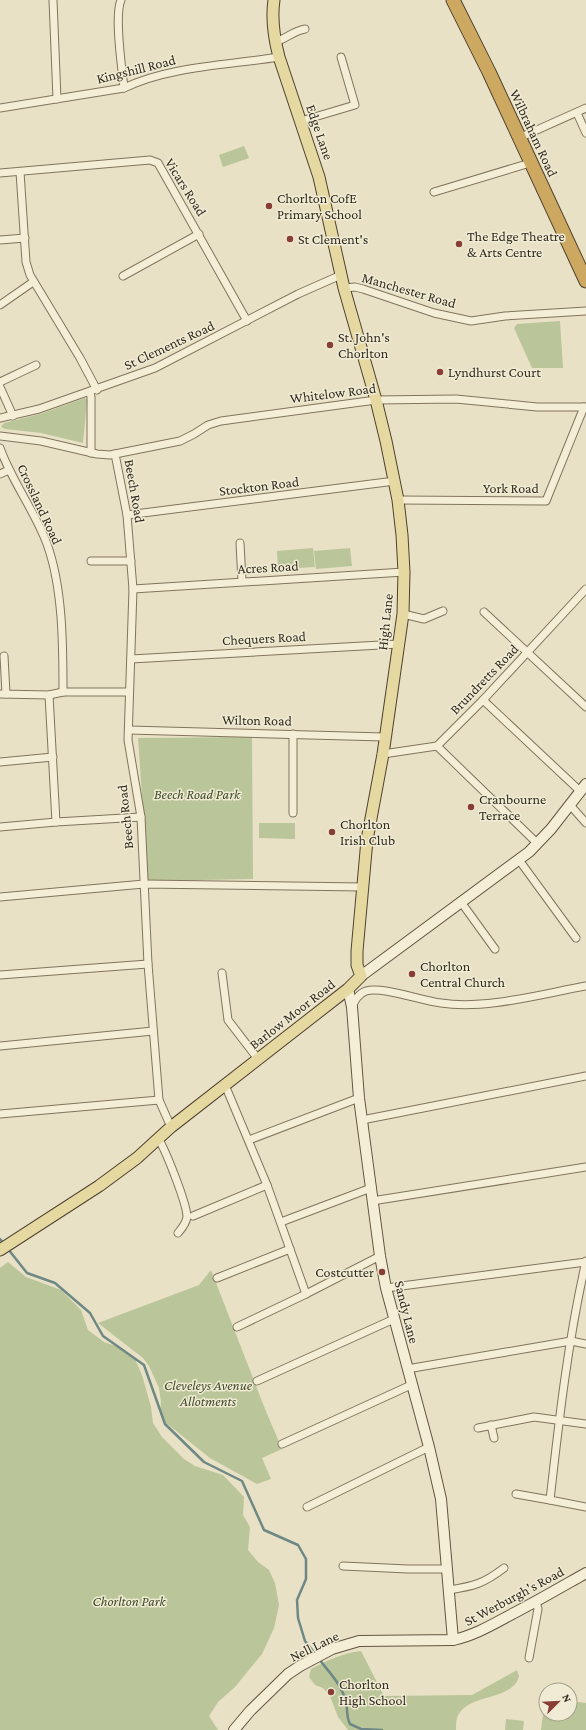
<svg xmlns="http://www.w3.org/2000/svg" width="586" height="1730" viewBox="0 0 586 1730" font-family="'Crimson Pro',serif">
<style>
.green{fill:#bbc59a}
.lines{fill:none;stroke-linecap:round;stroke-linejoin:round}
.stream{stroke:#6e8985;stroke-width:2.5}
.street-casing{stroke:#81745d;stroke-width:9}
.secondary-casing{stroke:#625541;stroke-width:12}
.primary-casing{stroke:#4f4231;stroke-width:13}
.highway-casing{stroke:#4f4231;stroke-width:15}
.street{stroke:#f4eed7;stroke-width:7}
.secondary{stroke:#f4eed7;stroke-width:10}
.primary{stroke:#e6d8a1;stroke-width:11}
.highway{stroke:#cda860;stroke-width:13}
.poi-dot{fill:#883d35;stroke:#f0ebd4;stroke-width:1.5}
.labels{text-anchor:middle;dominant-baseline:central;stroke-width:3;stroke-linejoin:round;paint-order:stroke}
.street-label{font-size:14px;fill:#332b1f;stroke:#f0ebd4}
.poi-label{font-size:14px;fill:#332b1f;stroke:#f0ebd4;text-anchor:start}
.park-label{font-size:14px;font-style:italic;fill:#404c29;stroke:#f0ebd4}
</style>
<rect width="100%" height="100%" fill="#e8e1c5"/>
<g class="green">
<path d="M244,146L249,158L223,167L219,155Z"/>
<path d="M560,321L563,368H532L514,328L517,324Z"/>
<path d="M85,398L87,400L83,443L41,433L5,429L1,427L4,423L40,414Z"/>
<path d="M313,548L315,567L278,569L277,551Z"/>
<path d="M350,548L352,566L316,569L314,551Z"/>
<path d="M252,737L253,879L148,881L138,738Z"/>
<path d="M259,823H295V839L259,838Z"/>
<path d="M8,1262L26,1277L61,1290L81,1310L88,1330L104,1342L121,1348L134,1357L142,1375L151,1407L153,1423L162,1437L184,1459L195,1466L223,1475L244,1497L243,1515L250,1527L248,1550L258,1562L269,1570L275,1583L279,1605L274,1628L262,1654L235,1687L218,1702L209,1716L218,1730H0V1268Z"/>
<path d="M211,1270L265,1409L282,1449L262,1458L271,1479L257,1484L210,1458L166,1423L160,1413L161,1402L159,1388L149,1366L143,1358L98,1323L199,1285Z"/>
<path d="M361,1651L384,1696L472,1695L517,1670L519,1676C513,1702 466,1692 457,1718C456,1721 456,1726 456,1730H348L338,1717L330,1696L323,1688L315,1685L309,1677L311,1669C327,1661 342,1653 361,1651Z"/>
<path d="M545,1698H546V1714H570V1701L586,1703V1730H541Z"/>
<path d="M506,1719L524,1721L523,1730H505Z"/>
</g>
<g class="lines">
<g class="stream">
<path d="M0,1239L4,1244"/>
<path d="M8,1249L27,1273L55,1283L90,1313L103,1336L144,1365L165,1424L204,1462L242,1481L264,1530L298,1545L306,1559V1579L297,1600L298,1618L305,1641L316,1655"/>
<path d="M319,1659C329,1672 343,1686 346,1703C348,1711 346,1716 350,1724L361,1729L382,1730"/>
</g>
<defs>
<g id="street">
<path d="M53,0L57,99"/>
<path d="M121,0C114,16 122,69 124,88"/>
<path d="M275,42C286,39 293,31 305,29"/>
<path d="M0,108L124,88C170,66 229,65 279,57"/>
<path d="M577,113L586,133"/>
<path d="M301,121L355,105L341,57"/>
<path d="M519,138L586,108"/>
<path d="M20,172L26,262L30,275L80,358L97,390"/>
<path d="M0,173L150,160L158,163L247,321"/>
<path d="M434,192L530,163"/>
<path d="M0,240L25,238"/>
<path d="M123,276L199,234"/>
<path d="M344,288L355,287L363,289L434,313L471,321L505,316L586,311"/>
<path d="M0,305L33,282"/>
<path d="M0,382L36,365"/>
<path d="M0,387L13,416"/>
<path d="M90,392L91,397V453"/>
<path d="M0,418L39,409L155,368L298,294L341,275"/>
<path d="M0,436L41,441L97,454L110,455L180,441L194,434L208,425L221,421L376,400L456,399L537,407H586"/>
<path d="M0,448C12,482 35,511 47,544C63,588 63,646 63,692"/>
<path d="M115,454L127,515L133,589L128,740L141,817L148,964L159,1100L171,1127"/>
<path d="M0,474L9,470"/>
<path d="M398,500L546,501L584,407"/>
<path d="M127,515L395,481"/>
<path d="M240,543L242,581"/>
<path d="M91,561H131"/>
<path d="M133,589L404,572"/>
<path d="M484,612L586,707"/>
<path d="M403,614L424,619L443,611"/>
<path d="M4,656L6,694"/>
<path d="M131,659L399,644"/>
<path d="M0,694L49,695L63,692H129"/>
<path d="M49,695L56,822"/>
<path d="M483,700L580,791"/>
<path d="M129,730L384,737"/>
<path d="M293,734V813"/>
<path d="M437,746L538,844"/>
<path d="M383,754L437,746L483,700L586,589"/>
<path d="M0,762L53,757"/>
<path d="M570,805L586,823"/>
<path d="M0,827L56,822L141,817"/>
<path d="M519,860L576,938"/>
<path d="M0,897L144,884L363,887"/>
<path d="M461,902L495,949"/>
<path d="M222,973L228,1020L258,1059"/>
<path d="M0,975L148,964"/>
<path d="M352,1007C355,1000 358,994 366,991C382,986 422,1001 441,1003C485,1010 541,994 586,986"/>
<path d="M0,1046L153,1031"/>
<path d="M225,1085L267,1185L306,1294"/>
<path d="M0,1114L159,1100"/>
<path d="M362,1120L586,1076"/>
<path d="M158,1138C166,1151 187,1204 187,1217C186,1224 182,1228 178,1233"/>
<path d="M249,1140L359,1098"/>
<path d="M372,1201L586,1167"/>
<path d="M193,1216L267,1185"/>
<path d="M281,1222L371,1188"/>
<path d="M586,1261C568,1340 559,1420 550,1500L586,1507"/>
<path d="M217,1278L290,1249"/>
<path d="M386,1288L586,1262"/>
<path d="M237,1327L306,1294L380,1256"/>
<path d="M407,1369L571,1341L586,1344"/>
<path d="M257,1381L394,1319"/>
<path d="M491,1425L494,1438"/>
<path d="M478,1428L534,1417L586,1424"/>
<path d="M282,1444L411,1385"/>
<path d="M516,1494L550,1500"/>
<path d="M307,1507L429,1447"/>
<path d="M343,1566L408,1569H447"/>
<path d="M449,1590C474,1586 483,1584 504,1568"/>
<path d="M529,1658L538,1609L536,1602"/>
</g>
<g id="secondary">
<path d="M361,976L529,852L551,829L586,784"/>
<path d="M348,989L352,1007L359,1098L380,1256L386,1288L429,1447L441,1499L453,1640"/>
<path d="M234,1730L250,1711L288,1674L300,1666L332,1649L359,1641L453,1640C476,1635 495,1623 516,1612C539,1600 563,1586 586,1573"/>
</g>
<path id="primary" d="M0,1250L99,1186L137,1158L171,1127L348,989L361,976L357,965V951L367,840L383,754L403,614L404,572L402,535L398,500L386,441L376,400L344,288L319,177L279,57C274,38 271,20 274,0"/>
<path id="highway" d="M453,0L489,72L586,281"/>
</defs>
<use href="#street" class="street-casing"/>
<use href="#secondary" class="secondary-casing"/>
<use href="#primary" class="primary-casing"/>
<use href="#highway" class="highway-casing"/>
<use href="#street" class="street"/>
<use href="#secondary" class="secondary"/>
<use href="#primary" class="primary"/>
<use href="#highway" class="highway"/>
</g>
<g class="poi-dot">
<circle cx="269" cy="206" r="4"/>
<circle cx="290" cy="239" r="4"/>
<circle cx="459" cy="244" r="4"/>
<circle cx="330" cy="345" r="4"/>
<circle cx="440" cy="372" r="4"/>
<circle cx="471" cy="807" r="4"/>
<circle cx="332" cy="832" r="4"/>
<circle cx="412" cy="974" r="4"/>
<circle cx="382" cy="1272" r="4"/>
<circle cx="331" cy="1692" r="4"/>
</g>
<g class="labels">
<g class="street-label">
<text transform="translate(136 69) rotate(-14)">Kingshill Road</text>
<text transform="translate(320 132) rotate(71)">Edge Lane</text>
<text transform="translate(534 133) rotate(65)">Wilbraham Road</text>
<text transform="translate(186 187) rotate(58)">Vicars Road</text>
<text transform="translate(409 290) rotate(16)">Manchester Road</text>
<text transform="translate(169 345) rotate(-25)">St Clements Road</text>
<text transform="translate(333 393) rotate(-7)">Whitelow Road</text>
<text transform="translate(259 486) rotate(-7)">Stockton Road</text>
<text x="511" y="488">York Road</text>
<text transform="translate(135 491) rotate(80)">Beech Road</text>
<text transform="translate(40 504) rotate(65)">Crossland Road</text>
<text transform="translate(268 567) rotate(-3)">Acres Road</text>
<text transform="translate(385 622) rotate(-84)">High Lane</text>
<text transform="translate(264 638) rotate(-3)">Chequers Road</text>
<text transform="translate(484 679) rotate(-46)">Brundretts Road</text>
<text transform="translate(257 720) rotate(1)">Wilton Road</text>
<text transform="translate(125 817) rotate(-96)">Beech Road</text>
<text transform="translate(292 1014) rotate(-38)">Barlow Moor Road</text>
<text transform="translate(407 1312) rotate(76)">Sandy Lane</text>
<text transform="translate(514 1596) rotate(-28)">St Werburgh's Road</text>
<text transform="translate(314 1646) rotate(-26)">Nell Lane</text>
</g>
<g class="poi-label">
<text x="277" y="198">Chorlton CofE<tspan x="277" dy="16">Primary School</tspan></text>
<text x="467" y="236">The Edge Theatre<tspan x="467" dy="16">&amp; Arts Centre</tspan></text>
<text x="298" y="239">St Clement's</text>
<text x="338" y="337">St. John's<tspan x="338" dy="16">Chorlton</tspan></text>
<text x="448" y="372">Lyndhurst Court</text>
<text x="479" y="799">Cranbourne<tspan x="479" dy="16">Terrace</tspan></text>
<text x="340" y="824">Chorlton<tspan x="340" dy="16">Irish Club</tspan></text>
<text x="420" y="966">Chorlton<tspan x="420" dy="16">Central Church</tspan></text>
<text x="374" y="1272" text-anchor="end">Costcutter</text>
<text x="339" y="1684">Chorlton<tspan x="339" dy="16">High School</tspan></text>
</g>
<g class="park-label">
<text x="197" y="794">Beech Road Park</text>
<text x="208" y="1385">Cleveleys Avenue<tspan x="208" dy="16">Allotments</tspan></text>
<text x="129" y="1601">Chorlton Park</text>
</g>
</g>
<g transform="translate(558 1702) rotate(66)"><circle r="19" fill="#f0ebd4" stroke="#a49e8c"/>
<path d="M0-3L7 15L0 10L-7 15Z" fill="#883d35"/>
<text y="-6" font-size="11" font-weight="bold" text-anchor="middle" fill="#332b1f">N</text>
</g>
</svg>
